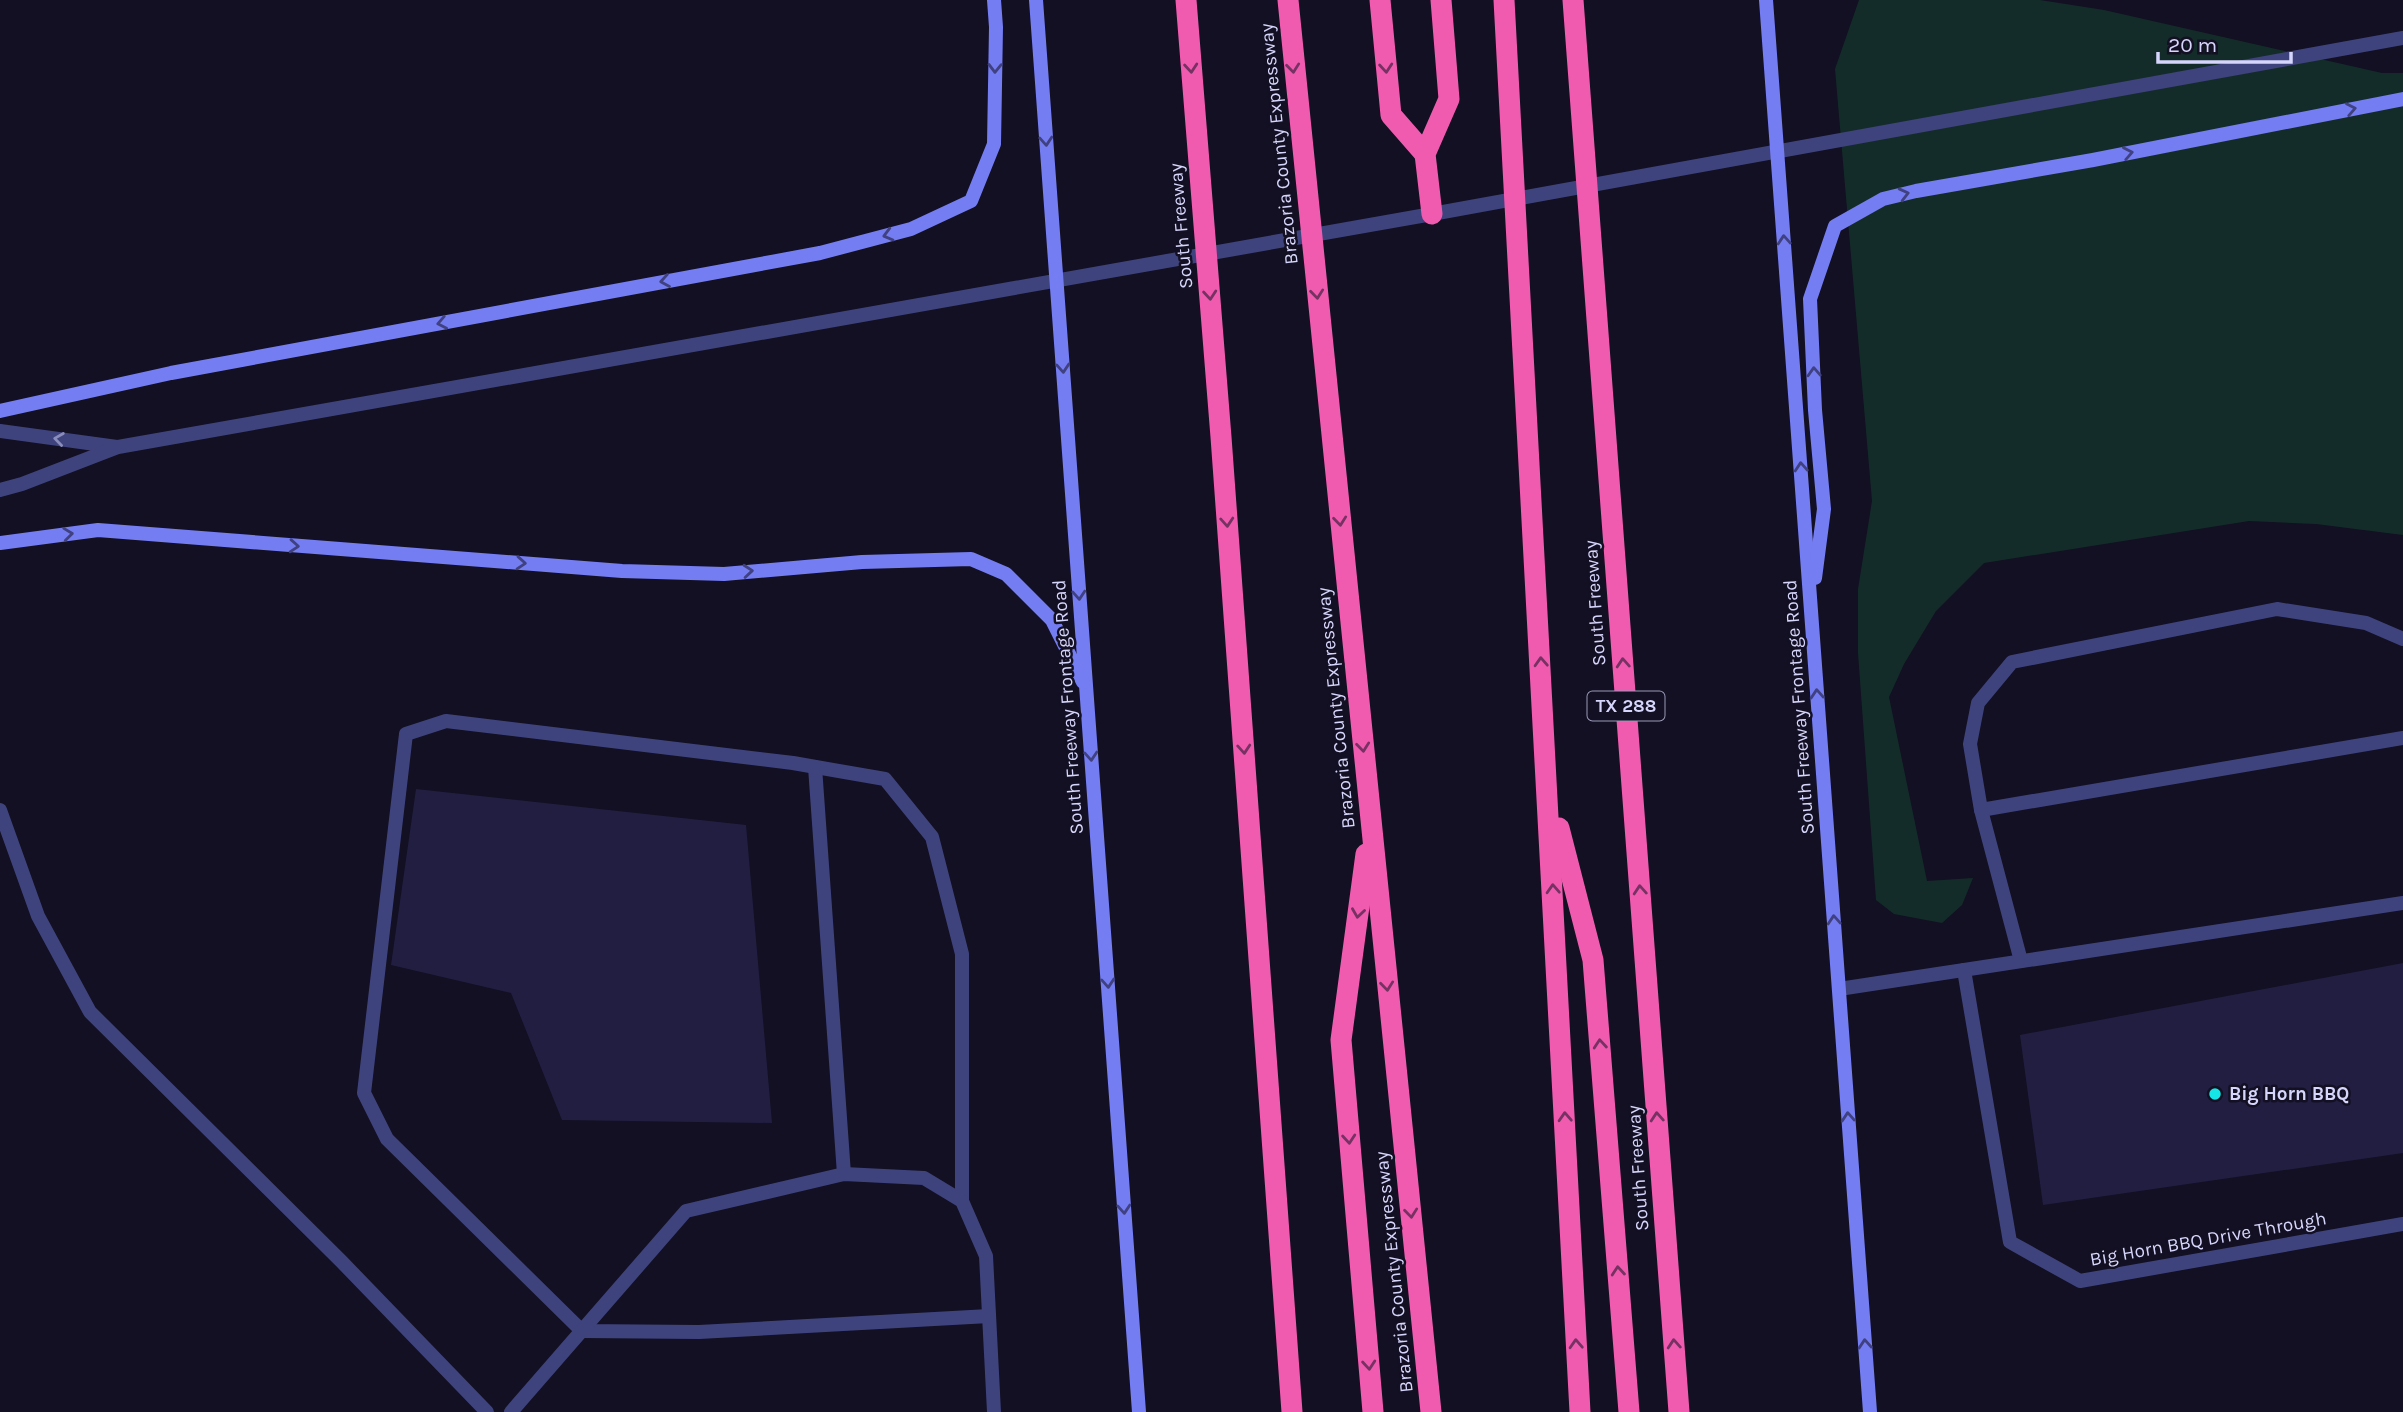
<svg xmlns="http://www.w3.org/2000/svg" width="2403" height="1412" viewBox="0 0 2403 1412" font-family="Karla,sans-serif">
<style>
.green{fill:#142c29}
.building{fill:#221e42}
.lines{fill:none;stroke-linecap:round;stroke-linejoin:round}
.service{stroke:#3f437d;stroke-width:14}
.tertiary{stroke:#3f437d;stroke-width:14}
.secondary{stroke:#757df2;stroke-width:14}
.motorway{stroke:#f05bb0;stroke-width:21}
.oneway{stroke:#3f4180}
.oneway2{stroke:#763262}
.oneway3{stroke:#8a8cbc}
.poi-dot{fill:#15e5e7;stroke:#121022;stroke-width:2.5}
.labels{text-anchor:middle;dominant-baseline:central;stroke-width:5;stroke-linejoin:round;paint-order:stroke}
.shield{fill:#121022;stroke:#9b9aba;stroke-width:2}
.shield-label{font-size:18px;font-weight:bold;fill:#d6d5fb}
.street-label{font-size:19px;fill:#d6d5fb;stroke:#121022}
.poi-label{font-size:19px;font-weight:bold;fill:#d6d5fb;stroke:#121022;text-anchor:start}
</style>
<rect width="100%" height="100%" fill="#121022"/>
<path class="green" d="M1859,0H2040L2104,10L2382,73H2403V535L2316,524L2249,521L1984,563L1936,611L1904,664L1889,697L1927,881L1973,878L1962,905L1942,923L1894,914L1876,900L1858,653V589L1872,501L1835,69Z"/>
<g class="building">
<path d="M416,789L746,825L772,1123L562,1120L511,993L391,965Z"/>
<path d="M2403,963V1153L2043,1205L2020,1035Z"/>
</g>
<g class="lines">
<g class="service">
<path d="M815,767L844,1174"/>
<path d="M0,810L38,916L90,1012L341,1261L487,1412"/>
<path d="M1981,810L2403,738"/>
<path d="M2021,961L1981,810L1970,744L1978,703L2012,662L2277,609L2366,623L2403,639"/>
<path d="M1964,970L2010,1242L2080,1281L2403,1224"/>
<path d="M1839,989L2403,903"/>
<path d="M962,1201V954L932,837L885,779L793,763L446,721L406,734L364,1093L387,1139L582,1331L699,1332L989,1316"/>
<path d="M511,1412L686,1211L844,1174L924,1178L962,1201L986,1256L994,1412"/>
</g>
<g class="tertiary">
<path d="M0,431L117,447"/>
<path d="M0,490L22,484L118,447L1432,214L2403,38"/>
</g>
<g class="secondary">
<path d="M1036,0L1139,1412"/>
<path d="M1766,0L1870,1412"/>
<path d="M0,411L171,373L820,253L911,229L971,201L994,144L996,27L994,0"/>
<path d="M0,543L98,530L622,571L724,574L862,562L971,559L1006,574L1052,620L1083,682"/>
<path d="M1815,578L1824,509L1815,410L1810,299L1835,226L1883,199L1916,191L2093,160L2403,99"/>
</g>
<g class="motorway">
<path d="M1186,0L1221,437L1292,1412"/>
<path d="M1288,0L1431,1412"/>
<path d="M1380,0L1391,115L1425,154"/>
<path d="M1504,0L1580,1412"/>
<path d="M1573,0L1679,1412"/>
<path d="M1432,214L1425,154L1449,99L1441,0"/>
<path d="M1559,828L1593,960L1629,1412"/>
<path d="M1366,854L1341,1040L1373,1412"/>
</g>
</g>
<defs><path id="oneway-chevron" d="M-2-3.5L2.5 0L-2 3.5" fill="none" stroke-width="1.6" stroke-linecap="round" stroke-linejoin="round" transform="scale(1.75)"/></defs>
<g class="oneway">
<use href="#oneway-chevron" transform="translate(995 68) rotate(91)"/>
<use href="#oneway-chevron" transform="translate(2351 109) rotate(-11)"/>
<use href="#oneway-chevron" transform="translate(1046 141) rotate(86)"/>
<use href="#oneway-chevron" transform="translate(2128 153) rotate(-11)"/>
<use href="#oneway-chevron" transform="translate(1904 194) rotate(-14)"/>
<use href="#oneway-chevron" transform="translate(888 235) rotate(165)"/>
<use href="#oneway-chevron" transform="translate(1784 240) rotate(-94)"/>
<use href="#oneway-chevron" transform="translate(665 281) rotate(170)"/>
<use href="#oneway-chevron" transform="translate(442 323) rotate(169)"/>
<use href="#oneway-chevron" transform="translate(1063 368) rotate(86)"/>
<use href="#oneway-chevron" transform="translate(1814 372) rotate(-93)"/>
<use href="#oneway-chevron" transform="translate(1801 467) rotate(-94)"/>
<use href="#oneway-chevron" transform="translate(68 534) rotate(-7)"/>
<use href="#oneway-chevron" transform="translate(294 546) rotate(4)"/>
<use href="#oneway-chevron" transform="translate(521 563) rotate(4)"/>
<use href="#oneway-chevron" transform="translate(748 571) rotate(-5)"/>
<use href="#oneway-chevron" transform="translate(1079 595) rotate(86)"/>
<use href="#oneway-chevron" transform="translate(1817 694) rotate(-94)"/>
<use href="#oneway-chevron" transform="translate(1091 756) rotate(86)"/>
<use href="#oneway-chevron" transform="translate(1834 920) rotate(-94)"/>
<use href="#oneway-chevron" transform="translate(1108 983) rotate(86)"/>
<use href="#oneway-chevron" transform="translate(1848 1117) rotate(-94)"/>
<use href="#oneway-chevron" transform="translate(1124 1209) rotate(86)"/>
<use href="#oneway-chevron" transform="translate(1865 1344) rotate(-94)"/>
</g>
<g class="oneway2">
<use href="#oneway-chevron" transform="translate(1191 68) rotate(85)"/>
<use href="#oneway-chevron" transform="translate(1293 68) rotate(84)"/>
<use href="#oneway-chevron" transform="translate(1386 68) rotate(85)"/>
<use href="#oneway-chevron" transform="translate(1317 294) rotate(84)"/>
<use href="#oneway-chevron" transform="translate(1210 295) rotate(85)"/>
<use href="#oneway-chevron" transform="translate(1340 521) rotate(84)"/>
<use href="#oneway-chevron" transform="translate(1227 522) rotate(86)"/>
<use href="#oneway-chevron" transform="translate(1541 662) rotate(-93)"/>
<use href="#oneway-chevron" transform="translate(1623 663) rotate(-94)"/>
<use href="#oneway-chevron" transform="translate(1363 747) rotate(84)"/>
<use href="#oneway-chevron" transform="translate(1244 749) rotate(86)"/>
<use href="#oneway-chevron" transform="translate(1553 889) rotate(-93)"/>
<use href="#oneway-chevron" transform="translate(1640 890) rotate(-94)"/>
<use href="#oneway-chevron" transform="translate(1358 913) rotate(98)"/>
<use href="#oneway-chevron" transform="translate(1387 986) rotate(84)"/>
<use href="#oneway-chevron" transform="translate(1600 1044) rotate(-95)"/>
<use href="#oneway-chevron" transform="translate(1565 1117) rotate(-93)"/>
<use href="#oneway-chevron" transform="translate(1657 1117) rotate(-94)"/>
<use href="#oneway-chevron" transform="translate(1349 1139) rotate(85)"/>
<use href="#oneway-chevron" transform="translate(1411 1213) rotate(84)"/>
<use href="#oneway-chevron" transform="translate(1618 1271) rotate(-95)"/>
<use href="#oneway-chevron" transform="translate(1576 1344) rotate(-93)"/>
<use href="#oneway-chevron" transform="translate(1674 1344) rotate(-94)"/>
<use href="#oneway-chevron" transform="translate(1369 1365) rotate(85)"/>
</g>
<use class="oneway3" href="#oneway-chevron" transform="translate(59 439) rotate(-172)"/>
<circle class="poi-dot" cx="2215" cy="1094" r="7"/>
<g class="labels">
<rect class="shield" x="1587.5" y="691.5" width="77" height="29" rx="5"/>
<g class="shield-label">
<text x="1626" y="706">TX 288</text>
</g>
<g class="street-label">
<text transform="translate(1279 144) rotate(-96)">Brazoria County Expressway</text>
<text transform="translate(1181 226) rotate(-95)">South Freeway</text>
<text transform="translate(1595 603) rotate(-94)">South Freeway</text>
<text transform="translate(1068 707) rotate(-94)">South Freeway Frontage Road</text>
<text transform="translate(1799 707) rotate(-94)">South Freeway Frontage Road</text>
<text transform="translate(1336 708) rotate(-96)">Brazoria County Expressway</text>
<text transform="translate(1638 1168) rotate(-94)">South Freeway</text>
<text transform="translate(2208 1239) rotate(-10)">Big Horn BBQ Drive Through</text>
<text transform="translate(1394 1272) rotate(-96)">Brazoria County Expressway</text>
</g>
<g class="poi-label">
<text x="2229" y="1094">Big Horn BBQ</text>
</g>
</g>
<path d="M2158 52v10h133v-10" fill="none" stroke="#d6d5fb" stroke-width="3.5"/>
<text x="2168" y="52" font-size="21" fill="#d6d5fb" stroke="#121022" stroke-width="5" paint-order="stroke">20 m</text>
</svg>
